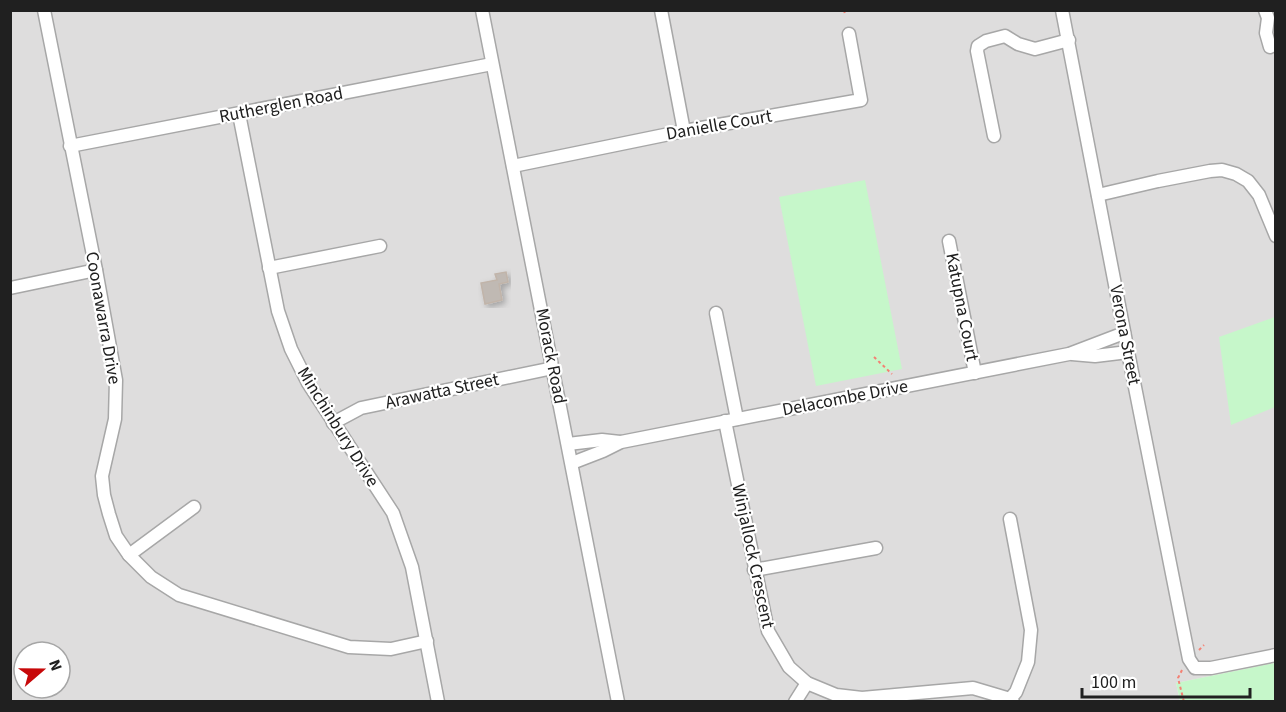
<svg xmlns="http://www.w3.org/2000/svg" width="1286" height="712" viewBox="0 0 1286 712" font-family="'Source Sans 3',sans-serif">
<style>
.residential{fill:#dedddd;fill-rule:evenodd}
.park{fill:#c6f7ca}
.building{fill:#c0b9b3;stroke:#c1b4a9;stroke-width:1.5;filter:url(#shadow)}
.lines{fill:none;stroke-linecap:round;stroke-linejoin:round}
.minor-casing{stroke:#a7a7a7;stroke-width:15}
.path{stroke:#f48073;stroke-width:2;stroke-dasharray:3 3;stroke-linecap:butt}
.minor{stroke:#fff;stroke-width:12}
.labels{text-anchor:middle;dominant-baseline:central;stroke-width:4.5;stroke-linejoin:round;paint-order:stroke}
.street-label{font-size:18px;fill:#202020;stroke:#fff}
</style>
<defs>
<filter id="shadow"><feDropShadow dx="3" dy="3" stdDeviation="3" flood-color="#0004"/></filter>
</defs>
<rect width="100%" height="100%" fill="#f0ede6"/>
<path class="residential" d="M10,11H1275V663L1176,683L1180,702L11,701ZM24,652H60V688H24Z"/>
<g class="park">
<path d="M865,180L902,369L816,386L779,197Z"/>
<path d="M1275,317V407L1231,425L1219,337Z"/>
<path d="M1275,663V701H1180L1176,683Z"/>
</g>
<path class="building" d="M506,272L508,282L499,284L502,300L485,304L481,283L497,280L495,274Z"/>
<g class="lines">
<defs>
<g id="minor">
<path d="M44,10L96,270L116,380L115,419L102,476L104,495L109,514L116,536L129,555L151,577L179,595L349,647L391,649L427,641"/>
<path d="M482,10L618,702"/>
<path d="M661,10L684,131"/>
<path d="M1062,10L1128,352L1189,659L1195,668H1211L1276,655"/>
<path d="M1265,10L1268,18L1266,33L1270,47"/>
<path d="M239,114L278,311L291,349L308,383L393,513L412,567L438,702"/>
<path d="M994,136L977,51L978,46L986,41L1005,36L1018,44L1035,49L1069,40"/>
<path d="M70,146L492,64"/>
<path d="M513,166L684,131L861,100L849,34"/>
<path d="M1098,195L1158,181L1210,171L1222,170L1236,174L1248,181L1259,195L1276,236"/>
<path d="M949,241L975,373"/>
<path d="M269,268L380,246"/>
<path d="M10,288L96,270"/>
<path d="M716,313L737,419"/>
<path d="M1072,354L1095,356L1128,352"/>
<path d="M725,421L768,631L789,667L807,683L836,695L862,698L973,688L1010,699L1013,702"/>
<path d="M333,423L361,408L553,368"/>
<path d="M568,444L602,440L620,442"/>
<path d="M572,463L603,451L621,442L1069,354L1124,333"/>
<path d="M1010,519L1031,630L1028,662L1016,692L1010,699"/>
<path d="M129,555L194,507"/>
<path d="M754,570L876,548"/>
<path d="M795,702L807,683"/>
</g>
</defs>
<use href="#minor" class="minor-casing"/>
<g class="path">
<path d="M844,10L845,14"/>
<path d="M874,357L892,374"/>
<path d="M1199,650L1204,645"/>
<path d="M1182,670L1178,678L1184,702"/>
</g>
<use href="#minor" class="minor"/>
</g>
<g class="labels">
<g class="street-label">
<text transform="translate(281 105) rotate(-11)">Rutherglen Road</text>
<text transform="translate(719 125) rotate(-10)">Danielle Court</text>
<text transform="translate(962 307) rotate(79)">Katupna Court</text>
<text transform="translate(103 318) rotate(80)">Coonawarra Drive</text>
<text transform="translate(1125 335) rotate(79)">Verona Street</text>
<text transform="translate(551 356) rotate(79)">Morack Road</text>
<text transform="translate(442 391) rotate(-12)">Arawatta Street</text>
<text transform="translate(845 398) rotate(-11)">Delacombe Drive</text>
<text transform="translate(338 427) rotate(58)">Minchinbury Drive</text>
<text transform="translate(753 556) rotate(78)">Winjallock Crescent</text>
</g>
</g>
<rect width="1286" height="712" fill="none" stroke="#202020" stroke-width="24"/>
<g transform="translate(42 670) rotate(70)"><circle r="28" fill="#ffffff" stroke="#a6a6a6" stroke-width="1.5"/>
<path d="M0-4.5L10 22L0 15L-10 22Z" fill="#c70809"/>
<text y="-9" font-size="16" font-weight="bold" text-anchor="middle" fill="#202020">N</text>
</g>
<path d="M1082 688v9h168v-9" fill="none" stroke="#202020" stroke-width="3"/>
<text x="1091" y="688" font-size="18" fill="#202020" stroke="#ffffff" stroke-width="4.5" paint-order="stroke">100 m</text>
</svg>
